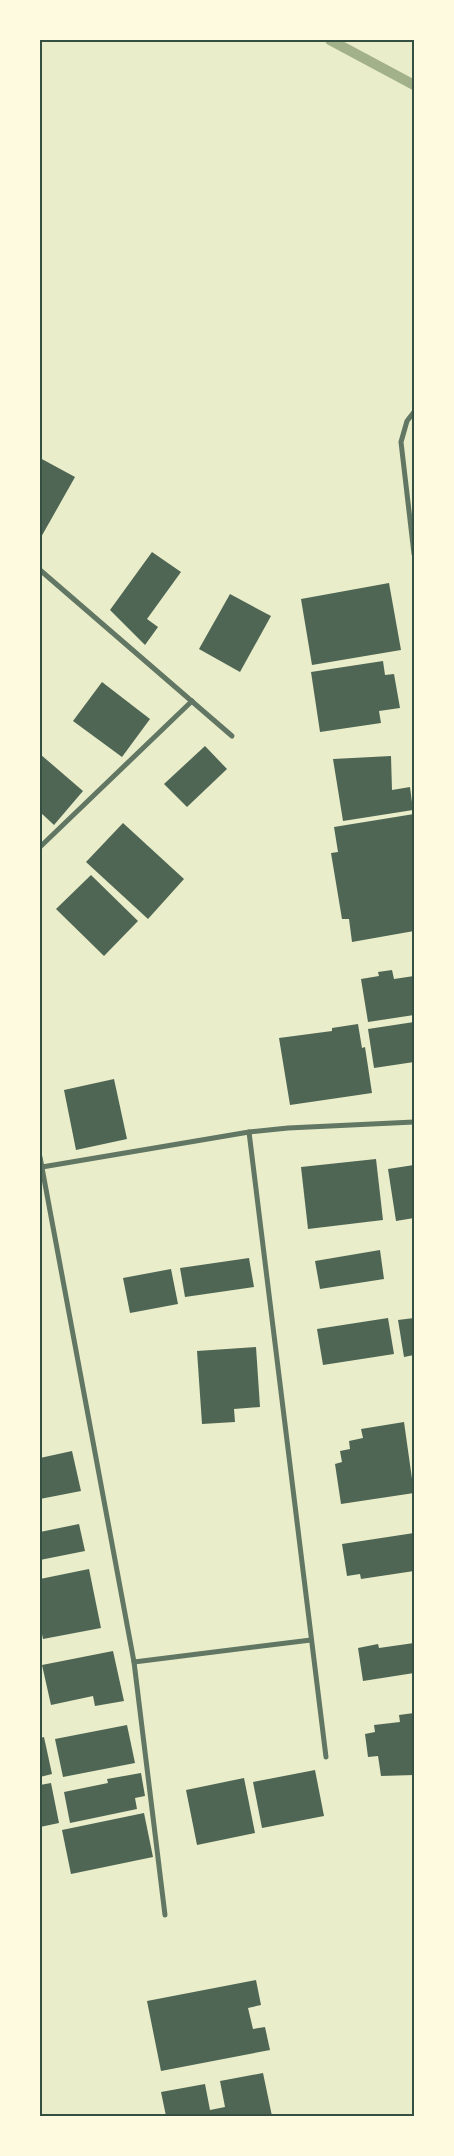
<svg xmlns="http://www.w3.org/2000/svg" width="454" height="2156" viewBox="0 0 454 2156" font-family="Merriweather,serif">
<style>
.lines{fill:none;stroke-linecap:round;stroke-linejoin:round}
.stream{stroke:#a3b18a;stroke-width:10}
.building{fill:#4f6655}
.minor{stroke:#617663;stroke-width:5}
.neatline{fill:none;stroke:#344e41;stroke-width:2}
</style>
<rect width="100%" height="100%" fill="#e9edc9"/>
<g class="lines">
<path class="stream" d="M330,40L414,85"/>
</g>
<g class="building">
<path d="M40,458L75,477L40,539Z"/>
<path d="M152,552L181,572L147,619L158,627L145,645L110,610Z"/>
<path d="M389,583L401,650L312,665L301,599Z"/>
<path d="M230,594L271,616L240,672L199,649Z"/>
<path d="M383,661L385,675L394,674L400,708L379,711L381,723L320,732L311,672Z"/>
<path d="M102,682L150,719L122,757L73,721Z"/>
<path d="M205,746L227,769L187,807L164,784Z"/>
<path d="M40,754L83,791L54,825L40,812Z"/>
<path d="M391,756L392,790L410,787L413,810L343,821L333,759Z"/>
<path d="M414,814V931L352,942L349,919H342L331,853L338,852L334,827Z"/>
<path d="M123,823L184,879L148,919L86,862Z"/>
<path d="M91,875L138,921L104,956L56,909Z"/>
<path d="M392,970L394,979L414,976V1015L368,1022L361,979L379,976L378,972Z"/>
<path d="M414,1022V1062L374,1068L368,1029Z"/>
<path d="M358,1024L362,1048L365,1047L372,1093L290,1105L279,1038L332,1031V1028Z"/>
<path d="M114,1079L127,1139L76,1150L64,1090Z"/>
<path d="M376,1159L383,1220L308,1229L301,1167Z"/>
<path d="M414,1165V1218L396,1221L388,1169Z"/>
<path d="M380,1250L384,1279L320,1289L315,1261Z"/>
<path d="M249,1258L254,1287L185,1297L180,1268Z"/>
<path d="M171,1269L178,1304L130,1313L123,1278Z"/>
<path d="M388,1318L394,1354L323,1365L317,1329Z"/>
<path d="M414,1318V1355L404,1357L398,1320Z"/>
<path d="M256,1347L260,1407L234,1409L235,1422L202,1424L197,1351Z"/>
<path d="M404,1422L414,1493L341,1504L335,1464L342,1462L340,1451L350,1449L349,1441L363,1438L361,1429Z"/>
<path d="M72,1451L81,1491L40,1499V1458Z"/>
<path d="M79,1524L85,1551L40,1560V1532Z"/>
<path d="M414,1533V1571L361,1579L360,1574L347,1576L342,1544Z"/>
<path d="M89,1569L101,1628L43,1639L40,1624V1579Z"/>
<path d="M414,1643V1673L363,1681L358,1648L378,1644L379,1648Z"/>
<path d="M113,1651L124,1701L95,1706L93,1696L51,1705L42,1665Z"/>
<path d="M414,1713V1775L381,1776L378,1756L368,1757L365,1734L375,1732L374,1725L400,1722L399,1715Z"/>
<path d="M127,1725L135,1763L63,1777L55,1739Z"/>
<path d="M44,1737L52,1774L40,1777V1738Z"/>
<path d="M315,1770L324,1816L262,1828L253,1782Z"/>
<path d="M141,1773L145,1796L135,1798L137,1809L70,1823L64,1792L108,1783L107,1779Z"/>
<path d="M244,1778L255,1833L197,1845L186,1790Z"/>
<path d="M51,1783L59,1823L40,1827V1785Z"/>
<path d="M144,1813L153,1857L71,1874L62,1830Z"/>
<path d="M256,1980L261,2005L248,2008L253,2029L265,2027L270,2050L161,2071L147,2001Z"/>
<path d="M263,2073L272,2116H166L161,2092L205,2084L210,2110L225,2107L220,2081Z"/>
</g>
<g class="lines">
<g class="minor">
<path d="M414,412L407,421L401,442L414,554"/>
<path d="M40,570L232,736"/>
<path d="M40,847L192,701"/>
<path d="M249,1132L326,1757"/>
<path d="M40,1157L134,1662L165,1915"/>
<path d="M42,1167L249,1132L288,1128L414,1122"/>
<path d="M134,1662L311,1640"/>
</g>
</g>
<rect width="454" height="2156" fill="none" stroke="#fefae0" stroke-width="82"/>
<rect x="41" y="41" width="372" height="2074" class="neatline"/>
</svg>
